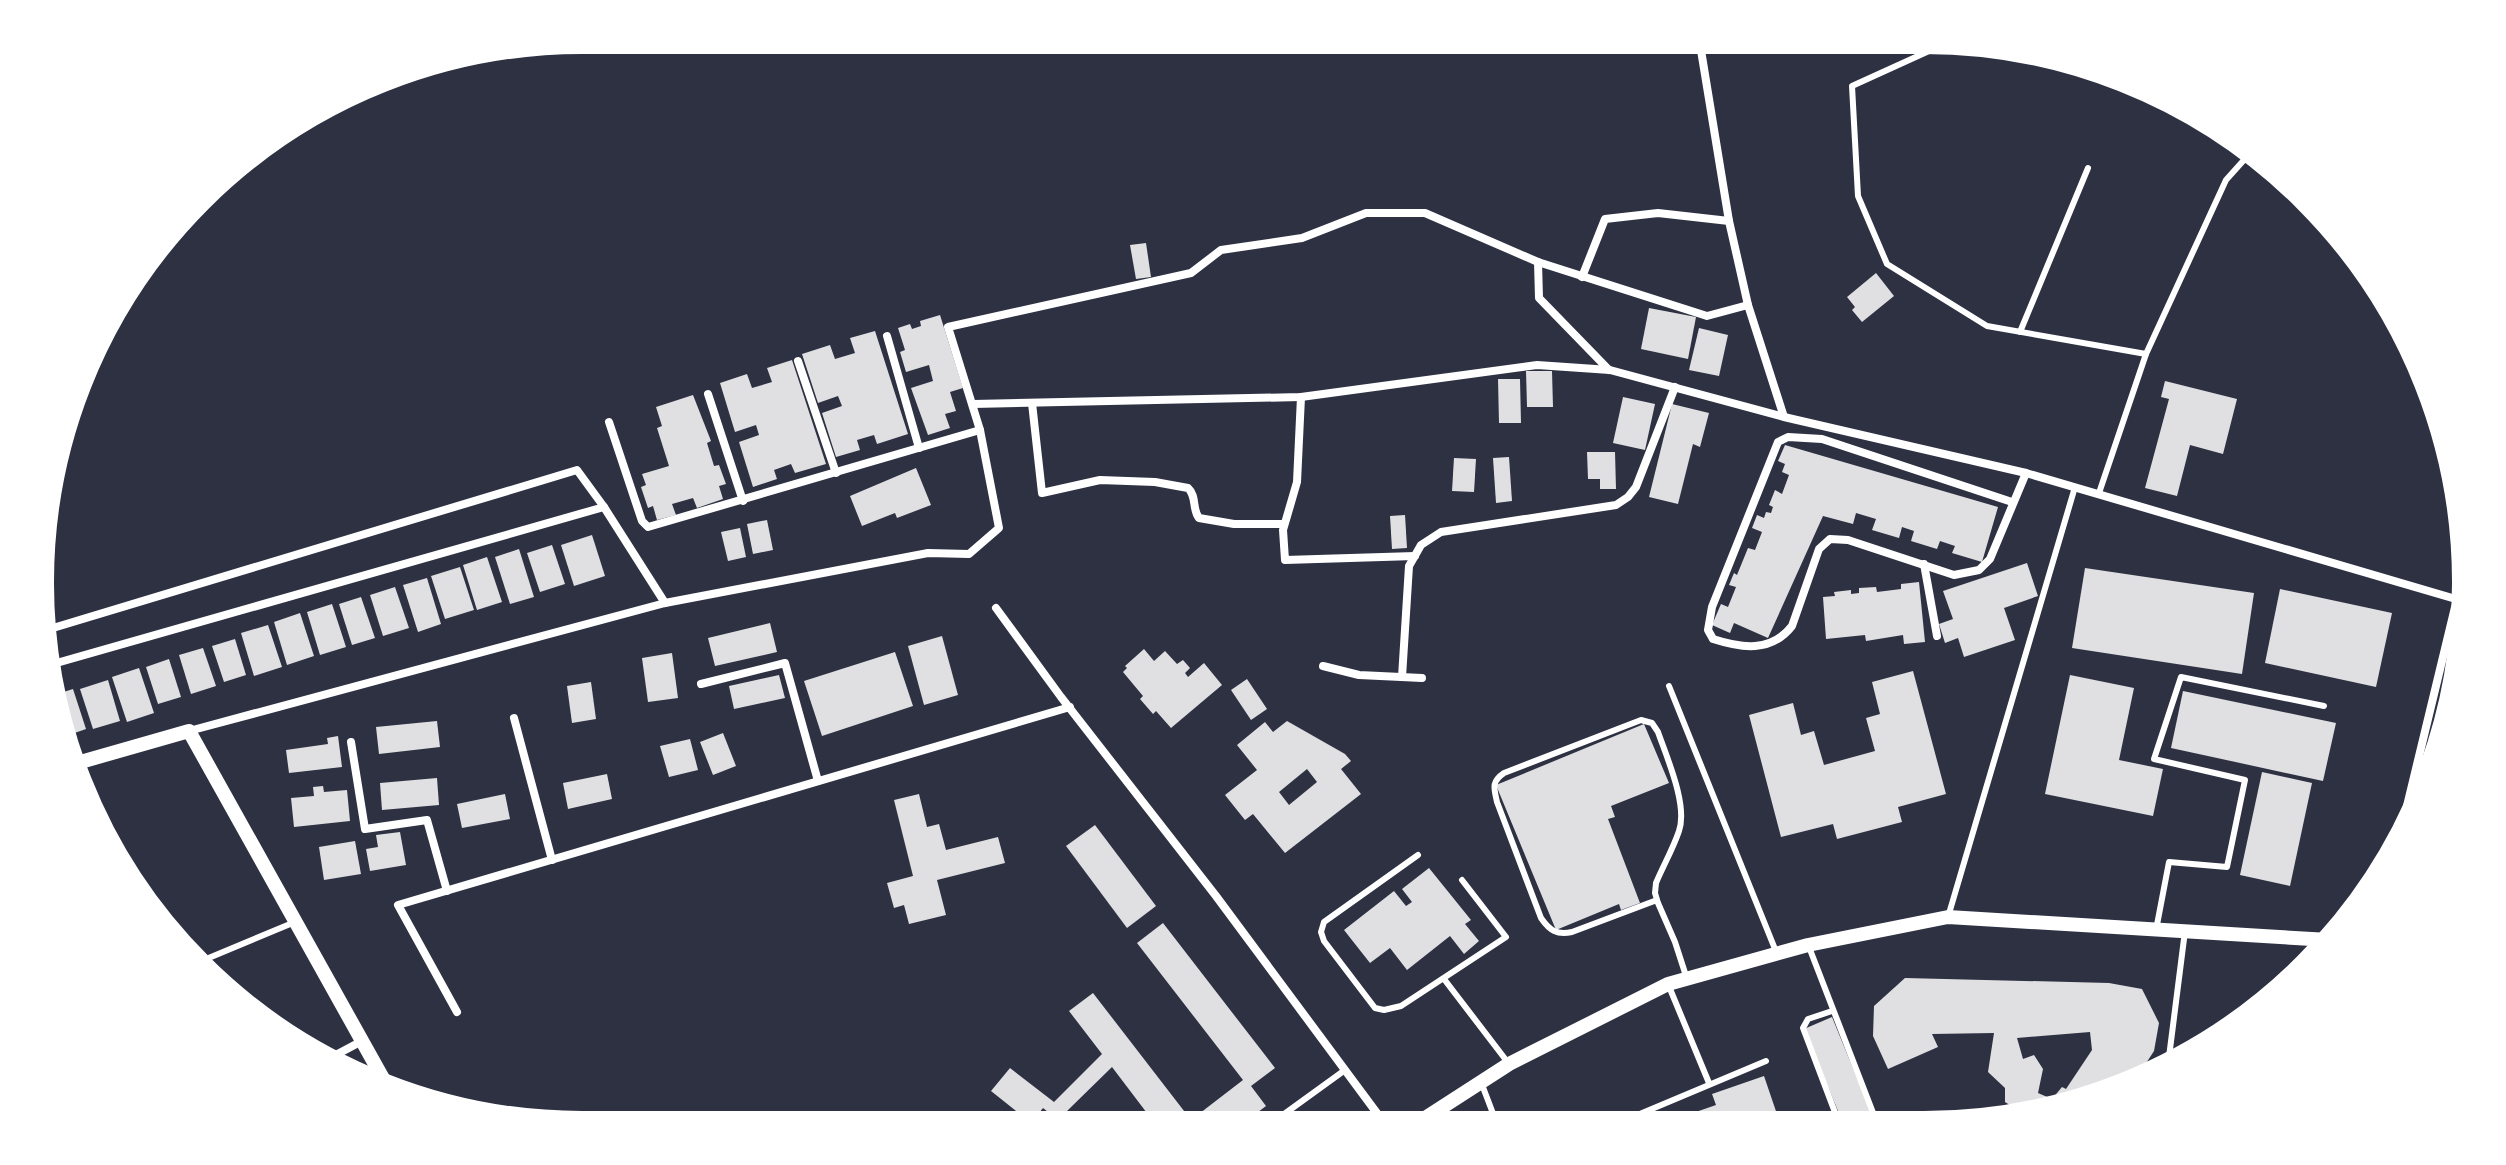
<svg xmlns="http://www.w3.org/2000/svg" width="2506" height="1165" viewBox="0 0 2506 1165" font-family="'IBM Plex Sans',sans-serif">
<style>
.building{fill:#e0e0e3;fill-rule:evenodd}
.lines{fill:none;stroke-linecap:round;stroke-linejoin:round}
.service{stroke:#fff;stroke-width:6}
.minor{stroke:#fff;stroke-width:8}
.tertiary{stroke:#fff;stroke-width:14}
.rim{fill:none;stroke:#fff;stroke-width:4}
</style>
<rect width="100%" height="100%" fill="#2d3142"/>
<g class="building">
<path d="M1146,243L1151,277L1136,279L1130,245Z"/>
<path d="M1876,273L1894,296L1862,322L1852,310L1855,307L1847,297Z"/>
<path d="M1649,308L1696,317L1688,359L1641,349Z"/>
<path d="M940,315L963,388L950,392L956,411L945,414L950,428L928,435L911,388L933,381L929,365L906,372L900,352L905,350L898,328L910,324L912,329L921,326L920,321Z"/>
<path d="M1699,328L1728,335L1719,376L1689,370Z"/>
<path d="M875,331L908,434L877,444L874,435L857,440L860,450L836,457L822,413L842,406L838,396L818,403L802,354L830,345L835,359L855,353L850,338Z"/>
<path d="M792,360L826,464L795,473L791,464L774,470L777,479L753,487L739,442L759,435L756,425L735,432L720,383L747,374L752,388L772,382L767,368Z"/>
<path d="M1526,371H1552L1553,407H1527Z"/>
<path d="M1498,379H1520L1521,423H1499Z"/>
<path d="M2165,381L2237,399L2223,454L2190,445L2177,496L2145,488L2169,399L2161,397Z"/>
<path d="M693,395L711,441L707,443L714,466L719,465L726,484L719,486L723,499L697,508L693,498L672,504L676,515L657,520L653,506L648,508L641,487L646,485L642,474L669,466L657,428L662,426L656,407Z"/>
<path d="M1623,397L1655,404L1645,450L1613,443Z"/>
<path d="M1672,404L1709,413L1700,447L1693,444L1678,504L1649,497Z"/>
<path d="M1785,445L1998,507L1982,562L1952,553L1955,546L1940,541L1937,549L1911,541L1914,531L1902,527L1899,538L1872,530L1876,519L1856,513L1853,524L1823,516L1768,638L1734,623L1730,633L1712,625L1721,604L1728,607L1736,587L1729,585L1734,573L1737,575L1748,548L1755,550L1762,532L1752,528L1757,515L1764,518L1766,512L1771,513L1773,507L1769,505L1775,490L1782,494L1789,475L1782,472L1785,464L1778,461Z"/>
<path d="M1587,452H1615L1616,489H1600V479H1588Z"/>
<path d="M1509,457L1512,501L1496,503L1493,458Z"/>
<path d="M1454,458L1476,459L1474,492L1452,491Z"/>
<path d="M916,468L931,505L897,518L895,513L862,526L850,496Z"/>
<path d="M1405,515L1407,548L1392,549L1390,516Z"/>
<path d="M767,520L773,550L753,554L747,524Z"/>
<path d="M740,528L746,557L728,561L721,532Z"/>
<path d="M592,535L605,576L574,586L561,545Z"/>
<path d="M552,545L565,584L540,592L527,553Z"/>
<path d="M519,549L534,597L510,604L495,557Z"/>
<path d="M487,557L502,602L477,610L463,565Z"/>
<path d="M2027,563L2038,596L2004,608L2015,640L1964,657L1958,638L1945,643L1939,624L1953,619L1943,591Z"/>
<path d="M460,567L474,610L445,619L431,576Z"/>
<path d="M2085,568L2254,593L2242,674L2072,648Z"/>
<path d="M427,578L441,624L418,632L403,585Z"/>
<path d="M1919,582L1925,642L1904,644L1903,635L1866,641L1865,635L1826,639L1823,597L1835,596L1834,592L1851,590V594L1859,593V588L1876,587L1877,592L1901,589V584Z"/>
<path d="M395,587L409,628L383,636L370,595Z"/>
<path d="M2280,589L2392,613L2376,687L2265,663Z"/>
<path d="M361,597L375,638L352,645L339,604Z"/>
<path d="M332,604L346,647L320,655L307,612Z"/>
<path d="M300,613L314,656L287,665L274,622Z"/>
<path d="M770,623L777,652L715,666L708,638Z"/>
<path d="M268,625L282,667L254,676L241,633Z"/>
<path d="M942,636L958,695L924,705L908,646Z"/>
<path d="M235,639L246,675L224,682L212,646Z"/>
<path d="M203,648L216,686L191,694L179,655Z"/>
<path d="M1144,649L1154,661L1165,651L1177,664L1183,660L1190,668L1185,673L1188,677L1204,663L1222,685L1171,728L1156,711L1153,714L1140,699L1143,696L1123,672L1127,668L1125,666Z"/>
<path d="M895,652L913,706L822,736L804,681Z"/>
<path d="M672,653L678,698L648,702L642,658Z"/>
<path d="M169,659L181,697L158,704L146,667Z"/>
<path d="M139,668L154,713L127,722L112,677Z"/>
<path d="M1913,671L1946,794L1898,807L1902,822L1837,839L1833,824L1781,837L1749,715L1793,703L1801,735L1814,731L1824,765L1875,751L1866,718L1880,714L1872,682Z"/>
<path d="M779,675L785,698L734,709L729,686Z"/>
<path d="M2070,675L2134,688L2119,760L2163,769L2153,816L2045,794Z"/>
<path d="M1247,679L1267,709L1251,720L1231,690Z"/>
<path d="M108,680L120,721L93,729L80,689Z"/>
<path d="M591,682L596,719L572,723L567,686Z"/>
<path d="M73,689L86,729L66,736L51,696Z"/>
<path d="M2183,691L2336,723L2323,781L2171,748Z"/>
<path d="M437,721L440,747L379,754L376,727Z"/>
<path d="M1287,721L1345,754L1351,761L1341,769L1361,794L1285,853L1253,814L1245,820L1225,795L1257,770L1237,745L1265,722L1273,732ZM1307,769L1317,782L1289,805L1279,792Z"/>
<path d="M1644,724L1669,783L1611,806L1615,817L1608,819L1640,903L1621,910L1619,904L1556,930L1496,785Z"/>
<path d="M723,733L736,766L713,775L700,742Z"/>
<path d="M338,736L342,767L289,773L286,750L328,744L327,738Z"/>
<path d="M690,739L698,770L669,777L660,746Z"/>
<path d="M2262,772L2312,783L2290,886L2240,875Z"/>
<path d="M607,774L612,799L568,809L563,783Z"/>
<path d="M437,778L439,805L382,810L380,783Z"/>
<path d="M323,786L324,792L347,790L350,821L294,827L291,798L314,796L313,787Z"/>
<path d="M505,794L510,819L462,828L457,804Z"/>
<path d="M919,794L927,827L939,824L946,850L998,837L1005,863L937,880L946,915L909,924L904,905L894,908L887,883L913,876L894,800Z"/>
<path d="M1095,825L1156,906L1127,928L1066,846Z"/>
<path d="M400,832L406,865L370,871L366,849L378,847L376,835Z"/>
<path d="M355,841L361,874L324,880L319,847Z"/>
<path d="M1429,868L1471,920L1465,924L1479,941L1464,954L1450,936L1407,970L1390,948L1370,963L1344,930L1394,891L1406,906L1412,902L1402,889Z"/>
<path d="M1163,923L1275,1068L1251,1086L1266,1106L1241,1125H1156L1112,1067L1066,1112L1083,1125H1037L1048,1112L1043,1108L1031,1123L991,1091L1010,1068L1054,1102L1102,1054L1069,1011L1093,993L1191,1120L1243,1080L1137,943Z"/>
<path d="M1905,978L2109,983L2142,989L2159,1023L2154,1051L2132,1085L2024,1114L2005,1102V1088L1988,1072L1994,1033L1932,1034L1938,1047L1888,1069L1873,1036L1874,1006ZM2090,1032L2092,1050L2066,1089L2062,1087L2052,1099L2038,1093L2043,1069L2034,1055L2023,1059L2017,1038Z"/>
<path d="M1832,1017L1874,1120L1870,1123H1843L1804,1029Z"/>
<path d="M1764,1076L1780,1123H1664L1716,1105L1712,1094Z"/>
</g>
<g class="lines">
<g class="service">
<path d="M1951,41L1852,86L1858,196L1887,264L1987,326L2146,354"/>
<path d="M2020,332L2088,168"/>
<path d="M2099,493L2146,354L2226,180L2252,151"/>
<path d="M1669,686L1777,954"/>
<path d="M1418,855L1324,922L1321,932L1324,941L1375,1008L1384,1010L1401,1006L1506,937L1462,880"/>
<path d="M1657,900L1572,932C1557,935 1550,931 1541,918L1497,802C1494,788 1491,782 1504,773L1641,720L1652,723L1658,732C1667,758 1688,805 1679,831C1673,849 1663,866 1656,883L1655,893L1658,903L1675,942L1687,979"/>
<path d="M1948,917L2075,487"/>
<path d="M2156,930L2169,862L2227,867L2245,780L2154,759L2181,677L2324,706"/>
<path d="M1809,947L1877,1123"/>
<path d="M199,962L295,922"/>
<path d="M1444,979L1509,1064"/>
<path d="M1668,984L1709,1083"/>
<path d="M1832,1011L1808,1019L1803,1028L1839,1123"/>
<path d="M2168,1065L2185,931"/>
<path d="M1481,1082L1497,1124"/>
<path d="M1616,1124L1766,1061"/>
<path d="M1269,1125L1345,1070"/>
</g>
<g class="minor">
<path d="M1699,38L1729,221L1748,305L1784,417"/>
<path d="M1538,262L1539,298L1609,370"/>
<path d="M1582,277L1605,219L1658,213L1729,221"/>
<path d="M887,336L919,448"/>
<path d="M798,361L836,473"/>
<path d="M708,394L743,501"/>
<path d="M1301,397L1297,482L1283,530L1285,560L1415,556"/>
<path d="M1032,403L1042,493L1100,480L1155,482L1188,488C1197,496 1192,510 1199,518L1234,524H1284"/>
<path d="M973,404L1301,397L1537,365L1610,370L1784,417L2026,473L2466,602"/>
<path d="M609,422L642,521L648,527L980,430"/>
<path d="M2012,502L1822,439L1788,437L1778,442L1712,607L1708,630L1713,639C1741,648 1771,653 1792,626L1819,549L1830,539L1848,540L1954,575L1979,570L1990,559L2026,473"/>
<path d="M1924,564L1937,636"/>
<path d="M996,608L1061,697L1216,896L1385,1124"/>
<path d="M43,631L577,470L604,507L665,603"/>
<path d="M46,666L604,507"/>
<path d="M1323,666L1359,675L1422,678"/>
<path d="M1402,677L1409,566L1421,545L1441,532L1616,505L1628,497L1636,487L1675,387"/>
<path d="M701,684L785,663L818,781"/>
<path d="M514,718L552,860"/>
<path d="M189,731L665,603L928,553L969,554L999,528L980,430L948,327L1191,273L1221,250L1302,238L1366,213H1425L1538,262L1707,316L1748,305"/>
<path d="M351,742L365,829L427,820L447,891"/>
<path d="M2399,839L2457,599"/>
<path d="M457,1012L398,905L1070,707"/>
<path d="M330,1058L362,1041"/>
</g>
<g class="tertiary">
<path d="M77,763L189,731L390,1091"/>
<path d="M1416,1124L1509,1064L1668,984L1808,945L1948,917L2329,940"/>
</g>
</g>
<path d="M0 0H2506V1165H0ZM582 52H1924A530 530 0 0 1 2454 582V583A530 530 0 0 1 1924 1113H582A530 530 0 0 1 52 583V582A530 530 0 0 1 582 52Z" fill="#fff" fill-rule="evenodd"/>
<path class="rim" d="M582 52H1924A530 530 0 0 1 2454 582V583A530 530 0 0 1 1924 1113H582A530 530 0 0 1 52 583V582A530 530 0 0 1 582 52Z"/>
</svg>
